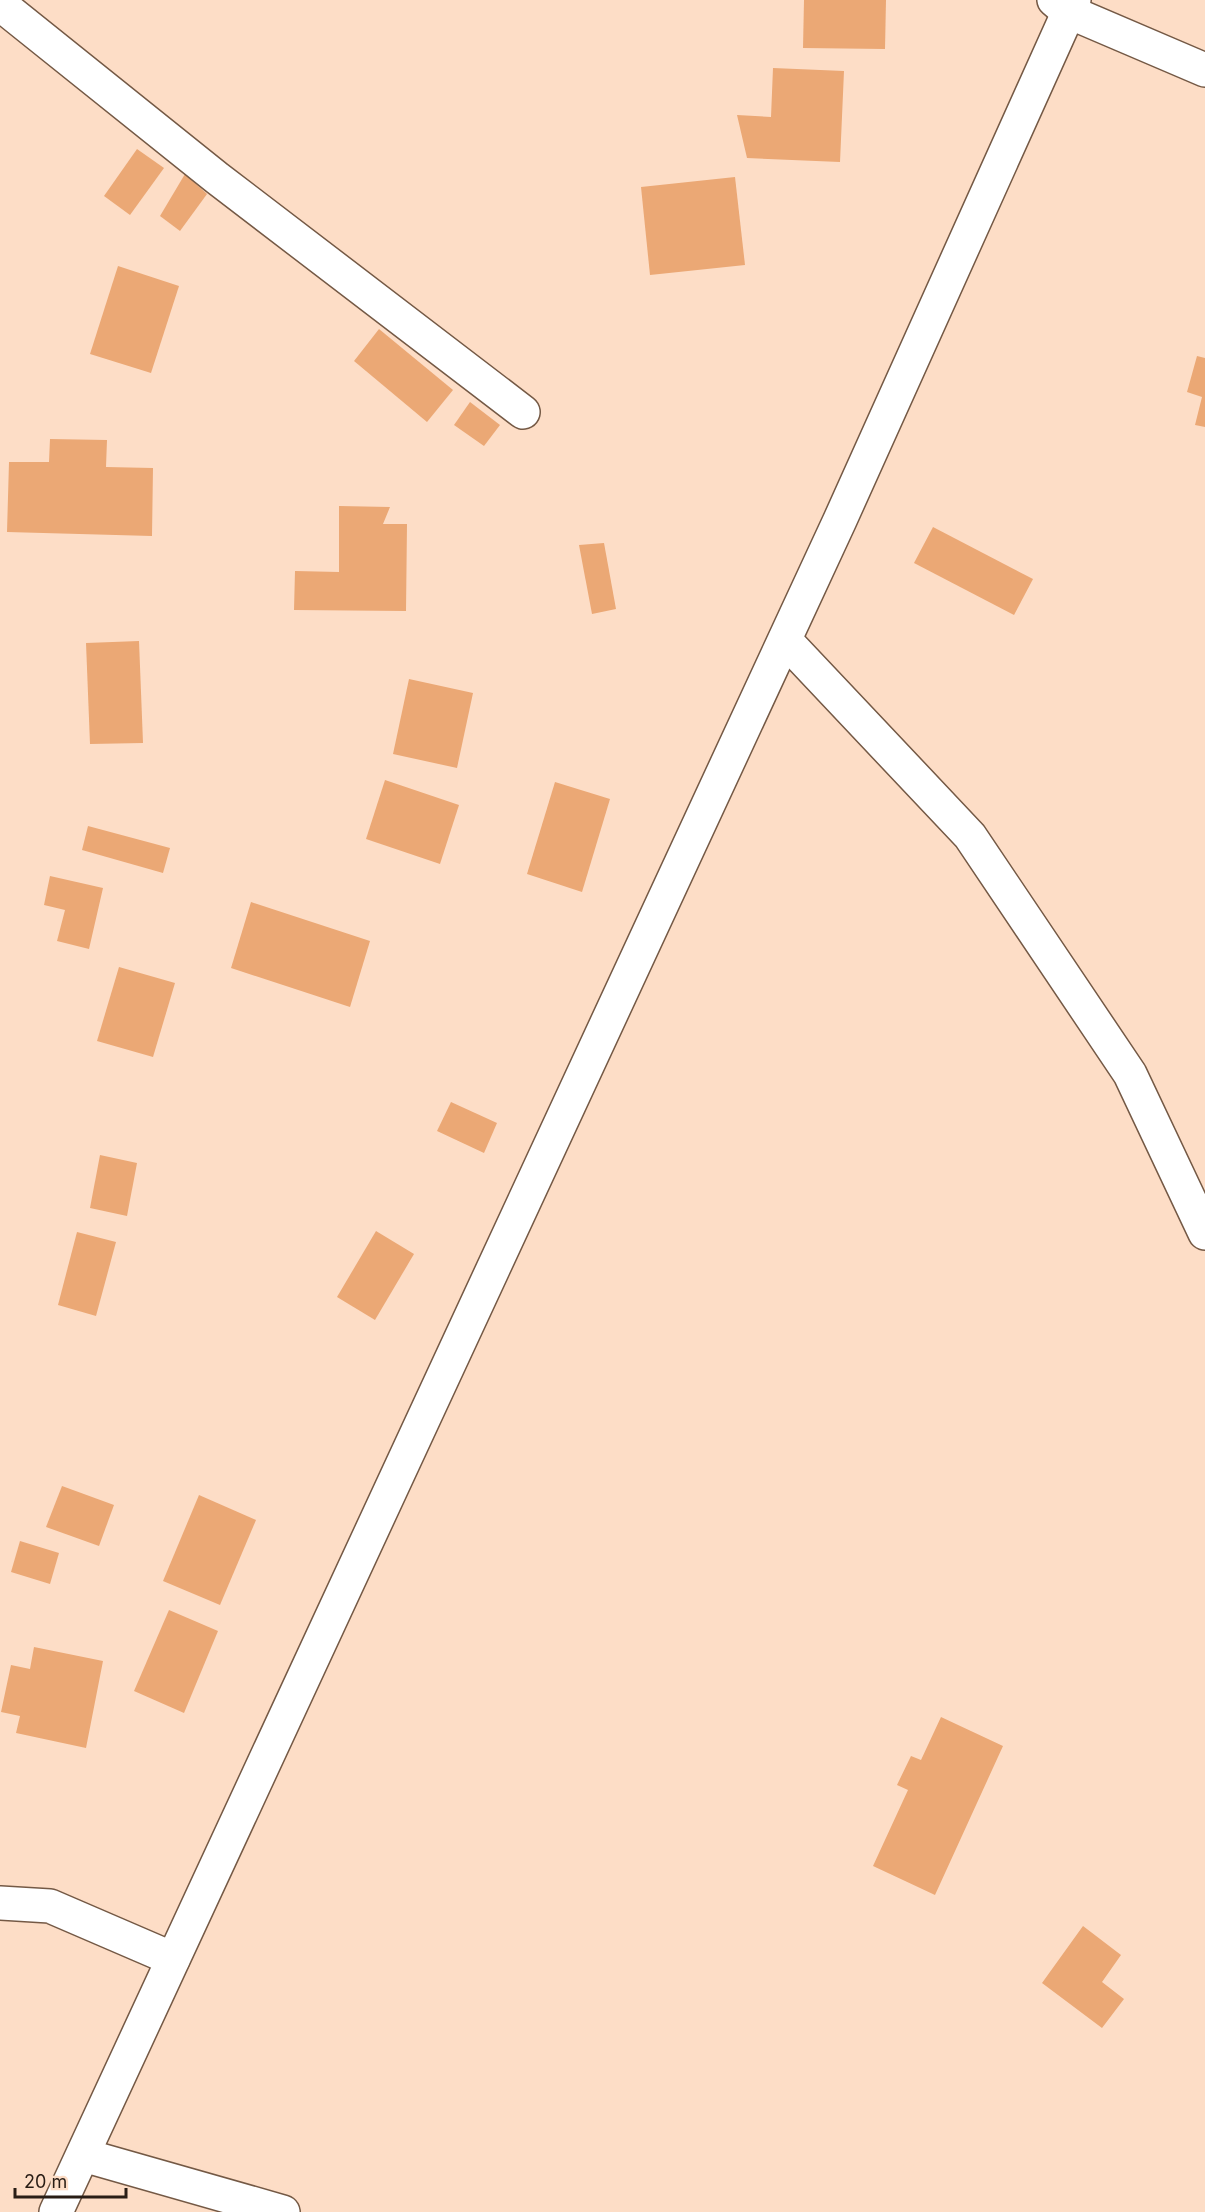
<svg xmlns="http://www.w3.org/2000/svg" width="1205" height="2212" viewBox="0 0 1205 2212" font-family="Inter,sans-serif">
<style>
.building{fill:#eba875}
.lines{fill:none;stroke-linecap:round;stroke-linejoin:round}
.street-casing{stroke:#745945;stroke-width:36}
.secondary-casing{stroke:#745945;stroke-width:36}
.street{stroke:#fff;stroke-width:33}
.secondary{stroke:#fff;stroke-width:33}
</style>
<rect width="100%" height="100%" fill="#fdddc6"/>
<g class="building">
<path d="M804,0H886L885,49L803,48Z"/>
<path d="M773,68L844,71L840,162L747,158L737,115L771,117Z"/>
<path d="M137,149L164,168L130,215L104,196Z"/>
<path d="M185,174L207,194L180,231L160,216Z"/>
<path d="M735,177L745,265L650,275L641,187Z"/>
<path d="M118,266L179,286L151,373L90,354Z"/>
<path d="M379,329L453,390L427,422L354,361Z"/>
<path d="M1197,356L1205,358V427L1195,425L1202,397L1187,392Z"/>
<path d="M470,402L500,425L484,446L454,425Z"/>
<path d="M50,439L107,440L106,467L153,468L152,536L7,532L9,462H49Z"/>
<path d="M339,506L390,507L383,524H407L406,611L294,610L295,571L339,572Z"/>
<path d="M933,527L1033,579L1014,615L914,563Z"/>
<path d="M604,543L616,609L592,614L579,545Z"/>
<path d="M139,641L143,743L90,744L86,643Z"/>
<path d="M409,679L473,693L457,768L393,754Z"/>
<path d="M385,780L459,805L440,864L366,839Z"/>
<path d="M555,782L610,799L582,892L527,874Z"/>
<path d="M88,826L170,848L163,873L82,850Z"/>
<path d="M50,876L103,888L89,949L57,941L65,910L44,905Z"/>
<path d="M251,902L370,941L350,1007L231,968Z"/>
<path d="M119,967L175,983L153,1057L97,1041Z"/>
<path d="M451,1102L497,1123L484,1153L437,1131Z"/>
<path d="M100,1155L137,1163L127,1216L90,1208Z"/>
<path d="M376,1231L414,1254L375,1320L337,1297Z"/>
<path d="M77,1232L116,1242L96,1316L58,1305Z"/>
<path d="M62,1486L114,1505L99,1546L46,1527Z"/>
<path d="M199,1495L256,1520L220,1605L163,1581Z"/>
<path d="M20,1541L59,1553L50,1584L11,1572Z"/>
<path d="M169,1610L218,1631L184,1713L134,1691Z"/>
<path d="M34,1647L103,1661L86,1748L16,1733L20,1716L1,1712L11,1665L30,1669Z"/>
<path d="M941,1717L1003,1746L935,1895L873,1866L908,1790L897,1785L911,1756L921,1760Z"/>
<path d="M1083,1926L1121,1955L1102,1982L1124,1999L1102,2028L1042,1983Z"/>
</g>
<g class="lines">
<defs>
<g id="street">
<path d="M0,4L217,178L523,412"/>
<path d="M785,640L970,836L1130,1074L1205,1233"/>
<path d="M0,1903L50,1906L173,1959"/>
<path d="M83,2155L283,2212"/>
</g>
<g id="secondary">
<path d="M1054,0L1067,11L1205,70"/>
<path d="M56,2212L840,520L1074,0"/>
</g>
</defs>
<use href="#street" class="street-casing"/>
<use href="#secondary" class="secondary-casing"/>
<use href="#street" class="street"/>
<use href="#secondary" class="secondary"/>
</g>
<path d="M15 2188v9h111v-9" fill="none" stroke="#291d15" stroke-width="3"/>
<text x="24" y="2188" font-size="18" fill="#291d15" stroke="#fdddc6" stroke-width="4.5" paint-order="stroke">20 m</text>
</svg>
